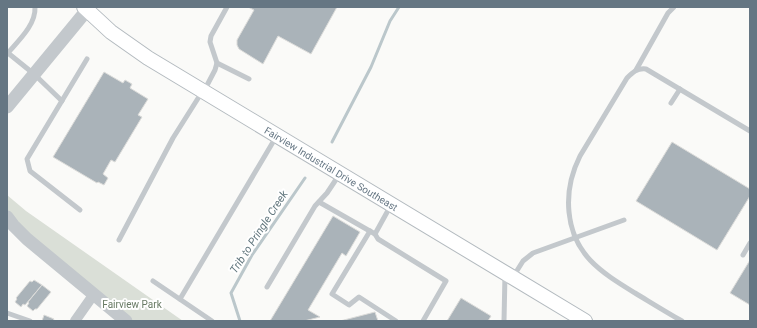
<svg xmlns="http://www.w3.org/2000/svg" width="757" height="328" viewBox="0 0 757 328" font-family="Roboto,sans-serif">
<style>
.green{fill:#dadfd7}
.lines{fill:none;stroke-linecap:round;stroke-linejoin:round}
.stream{stroke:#bbc7cb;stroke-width:3}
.building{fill:#aab3b9;stroke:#dcdcda}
.secondary-casing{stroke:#b3babf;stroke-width:16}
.service{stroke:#c3c8cc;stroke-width:5}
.minor{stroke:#c3c8cc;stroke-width:10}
.tertiary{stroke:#c3c8cc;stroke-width:13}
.secondary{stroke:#fff;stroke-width:14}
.labels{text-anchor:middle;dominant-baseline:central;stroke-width:4;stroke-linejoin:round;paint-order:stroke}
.street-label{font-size:10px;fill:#657683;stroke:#fff}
.park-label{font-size:10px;fill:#687a64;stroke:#fff}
.water-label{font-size:11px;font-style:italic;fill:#60757c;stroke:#fff}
</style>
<rect width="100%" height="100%" fill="#fafaf8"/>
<path class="green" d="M7,195L26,211L183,321H126L7,217Z"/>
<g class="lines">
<g class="stream">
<path d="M332,142L371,67L390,21L399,7"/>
<path d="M240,321L231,293L252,255L305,178"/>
</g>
</g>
<g class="building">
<path d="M248,7H337L311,54L278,36L263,64L239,49L237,45V40L254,10Z"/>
<path d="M104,72L123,83L125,80L132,84L130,88L148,99L138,115L142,117L115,162L111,160L103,174L108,178L104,185L98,182L97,183L53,157Z"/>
<path d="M672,142L750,189V196L717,250L636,201Z"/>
<path d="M333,216L360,232L346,256L342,253L308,310L320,317L304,321H270Z"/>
<path d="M750,260V305L730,293Z"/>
<path d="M34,280L42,285L25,305L23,304L21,307L15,302L17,299L16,298L30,281L32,282Z"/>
<path d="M42,285L51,292L37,309H35L33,311L27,306L29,303L28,302Z"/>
<path d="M461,298L491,316L488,321H447Z"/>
<path d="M375,312L378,321H340Z"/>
<path d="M44,315L54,319L53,321H42Z"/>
</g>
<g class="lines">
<defs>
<path id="secondary" d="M84,7L111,32L148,58L585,321"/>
</defs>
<use href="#secondary" class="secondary-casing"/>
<g class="service">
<path d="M8,53L34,74L62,101"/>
<path d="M7,54C18,41 36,25 35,7"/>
<path d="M217,63L249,79"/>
<path d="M636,70L668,13L674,7"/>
<path d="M204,91L215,70L217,63L210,42L211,36L227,7"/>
<path d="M671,103L680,89"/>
<path d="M319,202L375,234L378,239L446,281L423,321"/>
<path d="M80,210L30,171L27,159L87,59"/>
<path d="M370,231L332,294L349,305L359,297L396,321"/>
<path d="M375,234L391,205"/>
<path d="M119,240L173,138L202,92"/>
<path d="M743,255L750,243"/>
<path d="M513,277L523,261L533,253L624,220"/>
<path d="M153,281L212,321"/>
<path d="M267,287L315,206L327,193L339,175"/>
<path d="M180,299L276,137"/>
<path d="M7,313L30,321"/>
<path d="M504,321L505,274"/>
<path d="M682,321C666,312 650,302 635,293C601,272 573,255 569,212C567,192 571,174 580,156L627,78C633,72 637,68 646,69L750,131"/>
</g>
<path class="minor" d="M75,321L94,294"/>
<g class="tertiary">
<path d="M7,107L87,10"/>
<path d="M7,217L13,225L27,239L126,321"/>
</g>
<use href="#secondary" class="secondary"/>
</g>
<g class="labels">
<g class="street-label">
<text transform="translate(331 169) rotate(31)">Fairview Industrial Drive Southeast</text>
</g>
<g class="park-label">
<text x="132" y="304">Fairview Park</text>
</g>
<g class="water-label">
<text transform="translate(259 232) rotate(-57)">Trib to Pringle Creek</text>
</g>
</g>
<rect width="757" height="328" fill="none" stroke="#657683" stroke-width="16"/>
</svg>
